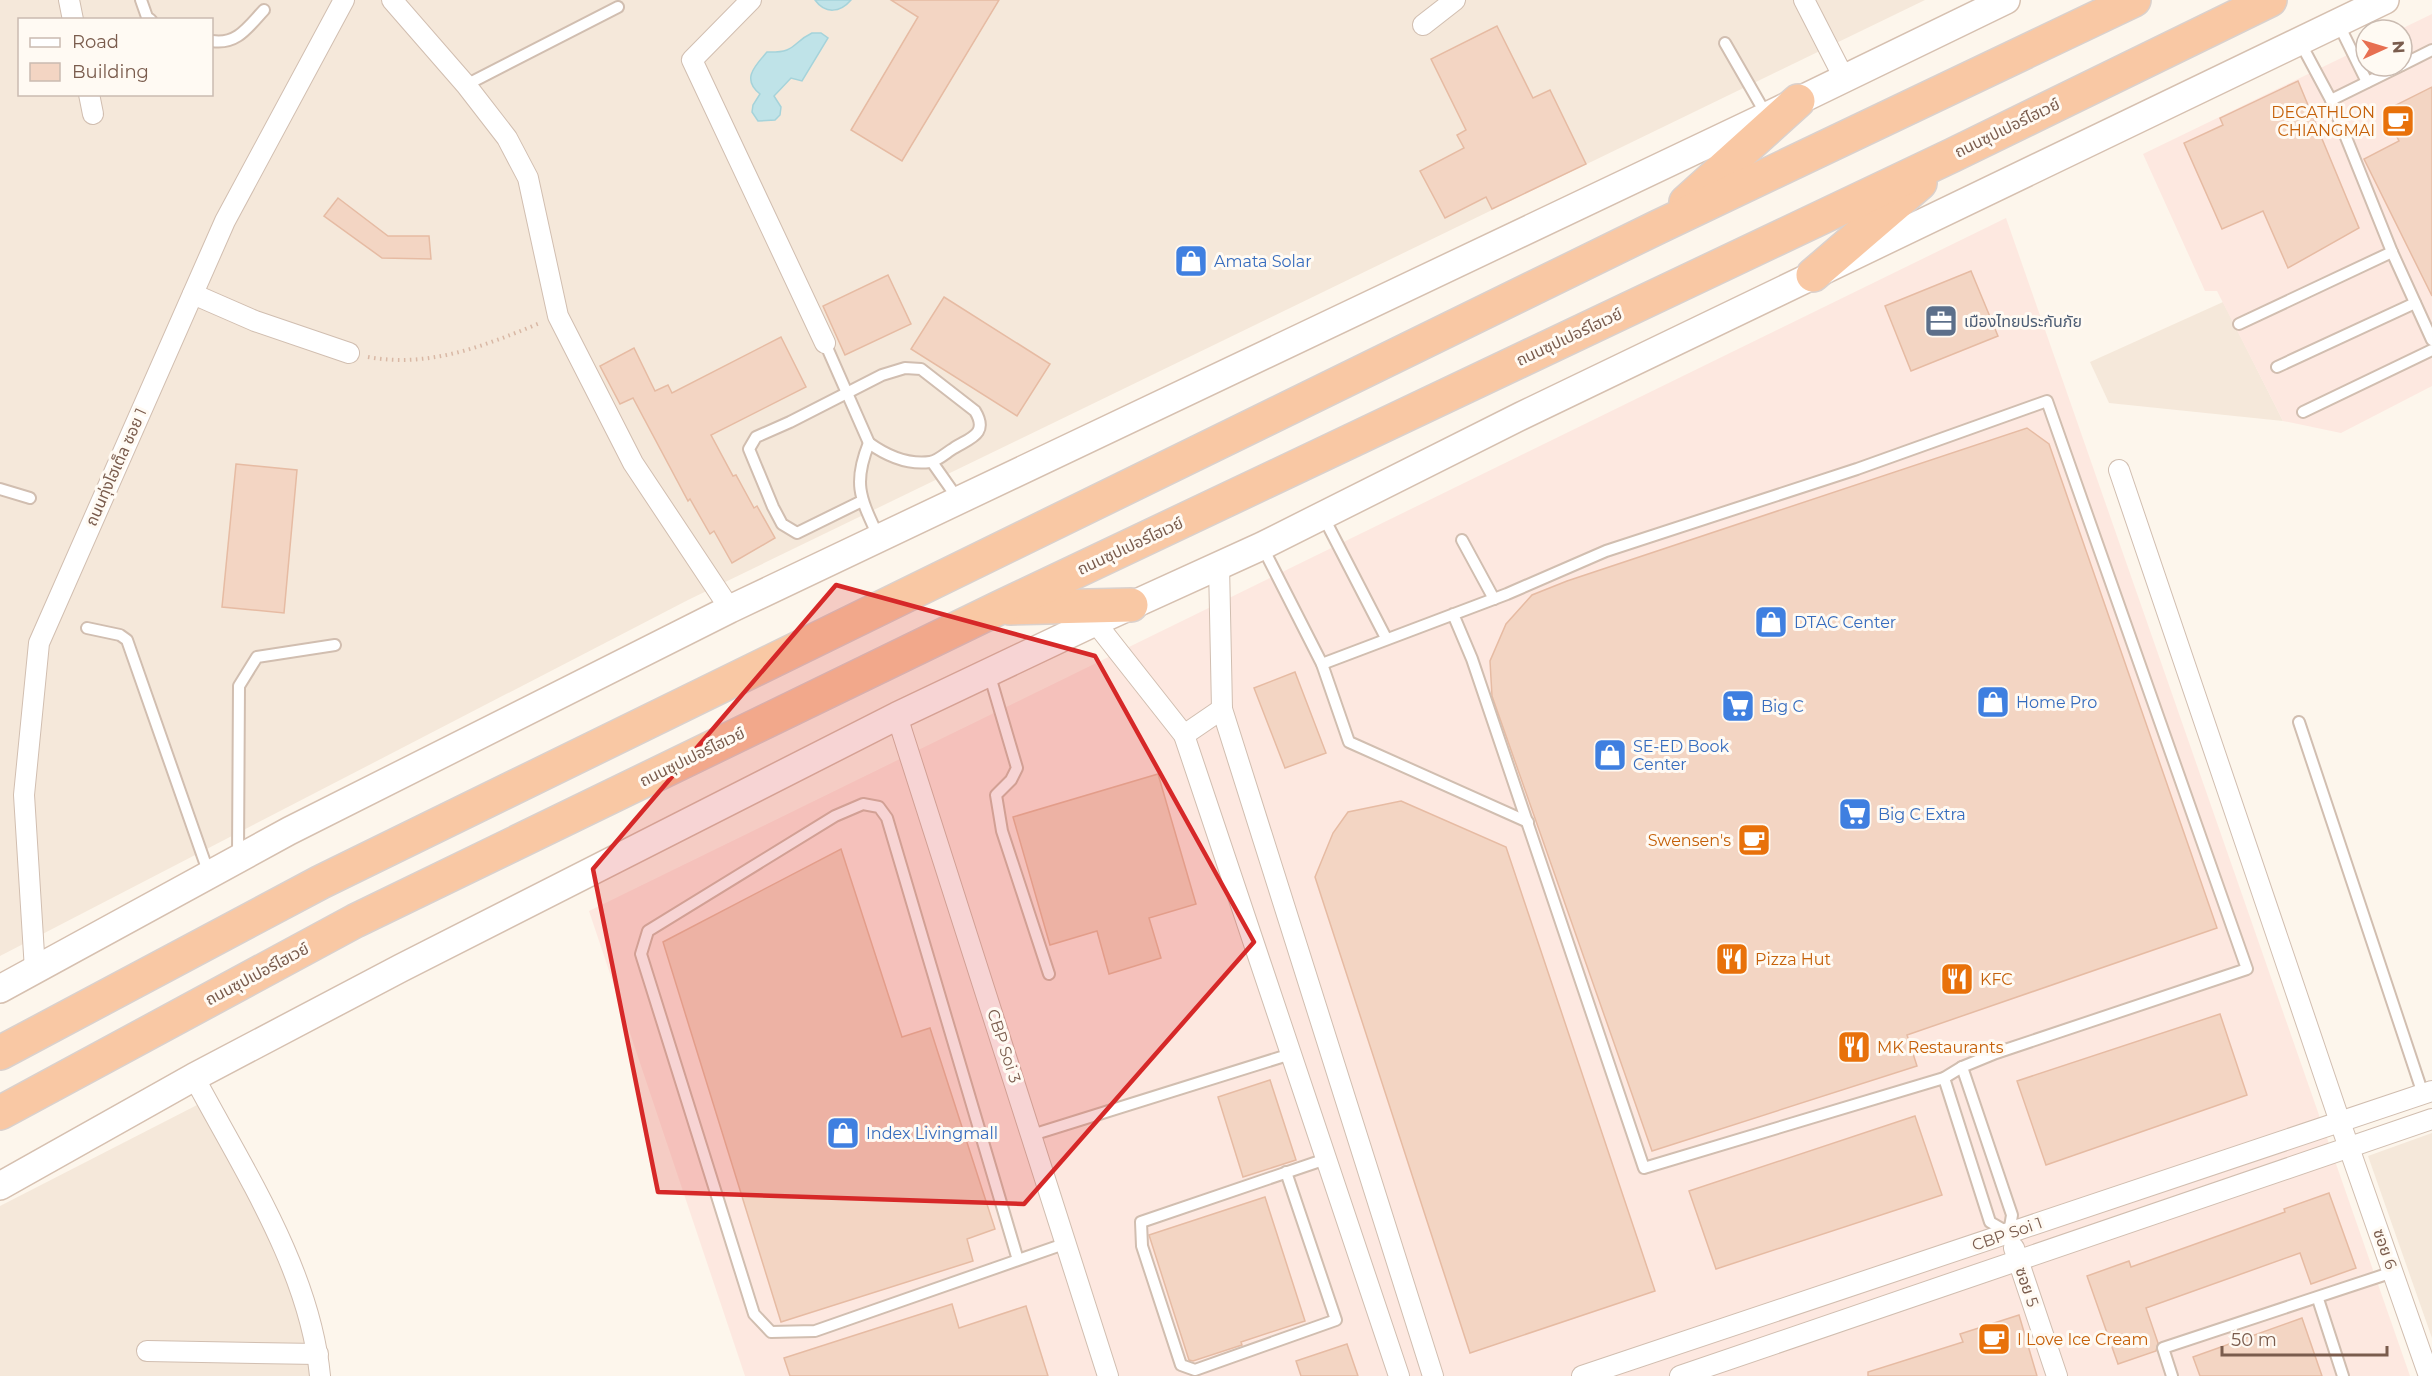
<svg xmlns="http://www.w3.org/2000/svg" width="2432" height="1376" viewBox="0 0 2432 1376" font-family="Montserrat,'Noto Sans Thai',sans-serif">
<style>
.residential{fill:#f5e8da;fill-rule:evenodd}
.commercial{fill:#fde8e0}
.water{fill:#bfe3e8;stroke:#a5d3da;stroke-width:1.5}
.building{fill:#f3d5c3;stroke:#e6bba3;stroke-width:1.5}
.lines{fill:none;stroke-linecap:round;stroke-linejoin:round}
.service-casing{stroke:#d1beb0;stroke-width:14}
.minor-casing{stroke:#d1beb0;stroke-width:22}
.secondary-casing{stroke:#d6c0b0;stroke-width:30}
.trunk-casing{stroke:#dad1cd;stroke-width:36}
.path{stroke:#d9b8a5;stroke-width:4;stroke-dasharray:1.5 4.5;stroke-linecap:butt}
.service{stroke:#fff;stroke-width:10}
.minor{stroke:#fff;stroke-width:20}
.secondary{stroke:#fff;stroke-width:27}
.trunk{stroke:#f9c8a4;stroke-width:33}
.marked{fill:#d62828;fill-opacity:0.2;stroke:#d62828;stroke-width:4.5;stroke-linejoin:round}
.labels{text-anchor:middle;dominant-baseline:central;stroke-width:6;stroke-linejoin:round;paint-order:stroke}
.food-label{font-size:16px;fill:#c56008;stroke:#fffaf3;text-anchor:start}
.street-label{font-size:16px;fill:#7a5c4d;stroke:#fffaf3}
.shop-label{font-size:16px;fill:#366cbe;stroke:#fffaf3;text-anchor:start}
.service-label{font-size:16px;fill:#4e5e75;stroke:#fffaf3;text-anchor:start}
</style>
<rect width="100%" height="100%" fill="#fdf6ec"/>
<g class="residential">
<path d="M0,0H1925L688,600L0,956ZM20,20H212V94H20Z"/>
<path d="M2223,302L2283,421L2109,403L2090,362Z"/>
<path d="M201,1103L290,1278L316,1376H0V1206Z"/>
<path d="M2432,1133V1338L2368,1156Z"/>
</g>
<g class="commercial">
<path d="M2432,14V386L2341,433L2283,421L2217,291H2205L2143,154L2366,46V66H2402V30H2399Z"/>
<path d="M2006,218L2410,1376H745L589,911Z"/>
</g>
<g class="water">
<path d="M815,0H851C840,13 825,14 815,0Z"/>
<path d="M812,33H821L828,38L802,81L791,78L774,96L781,107L780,115L775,120L758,121L752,112L753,105L760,94C741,79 755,66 767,52C797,53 791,43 812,33Z"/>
</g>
<g class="building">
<path d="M891,0H999L902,161L851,130L918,17Z"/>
<path d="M1497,26L1533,98L1550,90L1586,164L1492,209L1486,197L1445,218L1420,171L1464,148L1457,135L1466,130L1431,59Z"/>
<path d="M2298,81L2359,228L2288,268L2263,211L2222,229L2184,143L2223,125L2220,118Z"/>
<path d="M2432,87V296L2364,159L2399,141L2384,111Z"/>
<path d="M338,198L388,236H429L431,259L382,258L324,216Z"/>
<path d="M1971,271L1998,336L1911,371L1885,306Z"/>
<path d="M888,275L911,324L845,355L823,306Z"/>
<path d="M944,297L1050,364L1017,416L911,349Z"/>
<path d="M781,337L806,387L711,435L733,476L736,475L754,508L757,506L775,538L732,563L714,531L710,534L690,499L688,501L633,398L620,404L600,366L634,348L655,391L668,385L672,393Z"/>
<path d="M2027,428L2049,444L2217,928L1907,1035L1917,1066L1652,1151L1492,696L1490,661L1506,624L1532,595L1567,581Z"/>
<path d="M236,464L297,470L284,613L222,607Z"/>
<path d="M1295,672L1326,753L1285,768L1254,688Z"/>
<path d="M1158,774L1196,904L1149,918L1161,958L1109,974L1097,931L1050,945L1013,817Z"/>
<path d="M1401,801L1506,847L1655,1291L1470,1353L1315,877L1333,833L1348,812Z"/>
<path d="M841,849L902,1037L930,1028L995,1229L967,1239L973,1261L781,1322L663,942Z"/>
<path d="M2220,1014L2247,1095L2046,1165L2017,1081Z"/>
<path d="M1270,1080L1296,1160L1243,1177L1218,1097Z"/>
<path d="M1915,1116L1942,1195L1716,1269L1689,1191Z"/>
<path d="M2329,1193L2356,1268L2311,1284L2300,1253L2146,1308L2158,1343L2156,1351L2118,1364L2087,1276L2129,1261L2131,1267L2285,1212L2284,1209Z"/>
<path d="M1265,1197L1305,1321L1241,1342L1242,1345L1193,1361L1189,1360L1149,1235Z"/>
<path d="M952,1304L959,1328L1026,1306L1048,1376H790L784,1358Z"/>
<path d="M2019,1315L2037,1376H1868V1372L1963,1342L1960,1334Z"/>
<path d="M2302,1318L2322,1376H2200L2193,1357Z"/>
<path d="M1347,1344L1358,1376H1301L1296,1361Z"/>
</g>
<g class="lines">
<defs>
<g id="service">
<path d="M141,0L147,17L151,20"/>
<path d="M2338,23L2367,82"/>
<path d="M212,41C237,45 248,27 264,10"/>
<path d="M2300,42L2331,100L2392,252L2432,340"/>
<path d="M1725,43L1767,116"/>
<path d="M2402,65L2432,50"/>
<path d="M466,85L618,7"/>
<path d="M2331,100L2400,66"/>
<path d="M2239,324L2392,252"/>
<path d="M825,343L869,443"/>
<path d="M2277,367L2415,303"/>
<path d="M2303,412L2432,350"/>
<path d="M932,462L958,499"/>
<path d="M0,489L30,498"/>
<path d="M862,501L797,533L782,524L773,507L749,449L756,437L790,422L882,375L905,368L921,369L975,411C989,434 970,438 954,448C947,452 938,461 930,462C907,465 887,456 869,443C852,485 861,499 879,538"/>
<path d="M1323,516L1386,638"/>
<path d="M1462,540L1494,599"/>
<path d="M1262,546L1322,664L1349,742L1528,822"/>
<path d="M87,628L120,635L127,640L209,874"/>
<path d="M1322,664L1507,594L1606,551L1857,469L2047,401L2247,969L1996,1053L1962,1067L1944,1078L1644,1168L1472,659L1453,614"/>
<path d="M989,673L1017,768L1011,780L996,795L1002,831L1049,974"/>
<path d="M2299,722L2423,1094"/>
<path d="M238,855L239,686L257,657L335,645"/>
<path d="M1944,1078L1990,1222L2009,1233L2012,1215L1962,1067"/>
<path d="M1032,1135L1291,1054"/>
<path d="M1286,1172L1336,1320L1195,1370L1181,1365L1142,1246L1141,1222L1326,1159"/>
<path d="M1018,1260L887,818L879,807L863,804L835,816L648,931L641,954L754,1314L771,1332L815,1331L1064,1244"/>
<path d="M2318,1299L2343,1376"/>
<path d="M2172,1376L2163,1348L2393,1272"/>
</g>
<g id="minor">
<path d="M69,0L73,20"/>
<path d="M392,0L466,85L507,138L528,178L558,316L633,463L730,609"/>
<path d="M751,0L692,60L825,343"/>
<path d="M1804,0L1844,78"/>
<path d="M1423,25L1455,0"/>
<path d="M89,94L93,114"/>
<path d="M193,294L255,321L349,353"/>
<path d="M2119,470L2340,1122L2429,1376"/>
<path d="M1219,565L1222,709L1433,1376"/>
<path d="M1095,622L1184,735L1399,1376"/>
<path d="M897,716L1108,1376"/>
<path d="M1184,735L1222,709"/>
<path d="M35,970L24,795L39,643L225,221L344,0"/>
<path d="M194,1077C243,1169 310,1270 320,1376"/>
<path d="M2014,1248L2057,1376"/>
<path d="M147,1351L318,1354"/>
<path d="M1582,1376L2432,1091"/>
<path d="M1680,1376L2432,1119"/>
</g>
<g id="secondary">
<path d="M0,989L289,831L730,609L1767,116L2006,0"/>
<path d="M0,1186L194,1077L401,968L897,716L1095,622L1262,546L1521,416L2385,0"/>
</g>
<g id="trunk">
<path d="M1686,202L1798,101"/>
<path d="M1813,275L1920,183"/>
<path d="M1010,608L1131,605"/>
<path d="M0,1053L321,882L1658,227L2134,0"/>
<path d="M0,1113L355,921L999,608L1953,155L2270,0"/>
</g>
</defs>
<use href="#service" class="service-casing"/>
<use href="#minor" class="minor-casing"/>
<use href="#secondary" class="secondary-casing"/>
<use href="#trunk" class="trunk-casing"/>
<path class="path" d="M368,357C430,368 484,346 540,323"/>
<use href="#service" class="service"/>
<use href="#minor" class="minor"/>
<use href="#secondary" class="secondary"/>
<use href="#trunk" class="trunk"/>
</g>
<path class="marked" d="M836,585L1095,656L1254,942L1024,1204L658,1192L593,869Z"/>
<defs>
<symbol id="cafe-square" viewBox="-11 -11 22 22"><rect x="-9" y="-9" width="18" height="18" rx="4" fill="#e8710a" stroke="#fffaf3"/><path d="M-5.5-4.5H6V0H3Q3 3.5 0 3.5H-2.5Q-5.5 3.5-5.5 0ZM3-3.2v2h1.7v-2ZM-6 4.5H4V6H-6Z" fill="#fff"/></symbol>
<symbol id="shop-square" viewBox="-11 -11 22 22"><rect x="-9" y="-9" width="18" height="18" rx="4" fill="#3f7fe0" stroke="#fffaf3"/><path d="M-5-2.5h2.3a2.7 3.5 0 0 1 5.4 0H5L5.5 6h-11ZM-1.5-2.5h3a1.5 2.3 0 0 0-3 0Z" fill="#fff"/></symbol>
<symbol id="office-square" viewBox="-11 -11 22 22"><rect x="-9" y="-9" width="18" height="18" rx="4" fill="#5c6f8a" stroke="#fffaf3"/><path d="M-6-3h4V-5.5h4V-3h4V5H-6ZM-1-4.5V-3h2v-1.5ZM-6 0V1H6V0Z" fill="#fff"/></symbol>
<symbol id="supermarket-square" viewBox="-11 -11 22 22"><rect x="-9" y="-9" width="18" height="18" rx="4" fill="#3f7fe0" stroke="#fffaf3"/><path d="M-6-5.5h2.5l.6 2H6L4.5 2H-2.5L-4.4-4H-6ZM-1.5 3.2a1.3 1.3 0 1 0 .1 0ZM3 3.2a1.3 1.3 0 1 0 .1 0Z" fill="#fff"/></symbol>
<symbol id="restaurant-square" viewBox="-11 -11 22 22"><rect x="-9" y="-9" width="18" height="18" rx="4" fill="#e8710a" stroke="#fffaf3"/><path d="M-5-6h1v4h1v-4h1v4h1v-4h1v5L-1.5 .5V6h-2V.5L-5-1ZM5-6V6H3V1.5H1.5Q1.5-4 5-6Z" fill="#fff"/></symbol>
</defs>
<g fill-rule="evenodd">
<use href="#cafe-square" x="2379" y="102" width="38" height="38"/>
<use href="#shop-square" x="1172" y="242" width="38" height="38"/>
<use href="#office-square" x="1922" y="302" width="38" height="38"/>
<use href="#shop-square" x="1752" y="603" width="38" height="38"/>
<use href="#shop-square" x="1974" y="683" width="38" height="38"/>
<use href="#supermarket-square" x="1719" y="687" width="38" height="38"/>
<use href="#shop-square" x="1591" y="736" width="38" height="38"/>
<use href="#supermarket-square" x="1836" y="795" width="38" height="38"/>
<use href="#cafe-square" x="1735" y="821" width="38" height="38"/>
<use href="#restaurant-square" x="1713" y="940" width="38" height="38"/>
<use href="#restaurant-square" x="1938" y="960" width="38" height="38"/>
<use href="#restaurant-square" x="1835" y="1028" width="38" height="38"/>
<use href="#shop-square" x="824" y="1114" width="38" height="38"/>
<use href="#cafe-square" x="1975" y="1320" width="38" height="38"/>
</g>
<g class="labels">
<g class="food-label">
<text x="2375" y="112" text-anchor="end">DECATHLON<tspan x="2375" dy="18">CHIANGMAI</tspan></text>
<text x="1731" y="840" text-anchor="end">Swensen's</text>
<text x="1755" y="959">Pizza Hut</text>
<text x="1980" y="979">KFC</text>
<text x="1877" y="1047">MK Restaurants</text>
<text x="2017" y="1339">I Love Ice Cream</text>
</g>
<g class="street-label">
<text transform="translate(2007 128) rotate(-26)">ถนนซุปเปอร์ไฮเวย์</text>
<text transform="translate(1569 337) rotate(-25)">ถนนซุปเปอร์ไฮเวย์</text>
<text transform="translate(116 467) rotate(-66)">ถนนทุ่งโฮเต็ล ซอย 1</text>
<text transform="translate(1130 546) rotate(-25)">ถนนซุปเปอร์ไฮเวย์</text>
<text transform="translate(692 757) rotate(-26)">ถนนซุปเปอร์ไฮเวย์</text>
<text transform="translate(257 974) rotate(-28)">ถนนซุปเปอร์ไฮเวย์</text>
<text transform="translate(1004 1046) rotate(72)">CBP Soi 3</text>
<text transform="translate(2007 1234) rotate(-19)">CBP Soi 1</text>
<text transform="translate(2385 1249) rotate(71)">ซอย 6</text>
<text transform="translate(2027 1287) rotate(71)">ซอย 5</text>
</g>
<g class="shop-label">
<text x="1214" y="261">Amata Solar</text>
<text x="1794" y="622">DTAC Center</text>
<text x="2016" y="702">Home Pro</text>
<text x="1761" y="706">Big C</text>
<text x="1633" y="746">SE-ED Book<tspan x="1633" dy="18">Center</tspan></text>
<text x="1878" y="814">Big C Extra</text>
<text x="866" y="1133">Index Livingmall</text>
</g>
<g class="service-label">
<text x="1964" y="321">เมืองไทยประกันภัย</text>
</g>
</g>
<rect x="18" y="18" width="195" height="78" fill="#fffaf3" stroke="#cabbb1" stroke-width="1.5"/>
<rect x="30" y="38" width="30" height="9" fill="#ffffff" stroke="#cabbb1" stroke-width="1.5"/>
<text x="72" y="48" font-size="18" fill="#7a5c4d">Road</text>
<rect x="30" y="63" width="30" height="18" fill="#f3d5c3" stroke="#cabbb1" stroke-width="1.5"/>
<text x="72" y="78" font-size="18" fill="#7a5c4d">Building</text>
<g transform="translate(2384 48) rotate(86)"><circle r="28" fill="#fffaf3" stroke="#cabbb1" stroke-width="1.5"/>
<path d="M0-4.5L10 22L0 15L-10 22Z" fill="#e76f51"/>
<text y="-9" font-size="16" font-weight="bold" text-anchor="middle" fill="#7a5c4d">N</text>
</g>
<path d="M2222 1346v9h165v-9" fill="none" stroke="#7a5c4d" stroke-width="3"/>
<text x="2231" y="1346" font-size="18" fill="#7a5c4d" stroke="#fffaf3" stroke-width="4.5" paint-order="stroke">50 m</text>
</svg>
